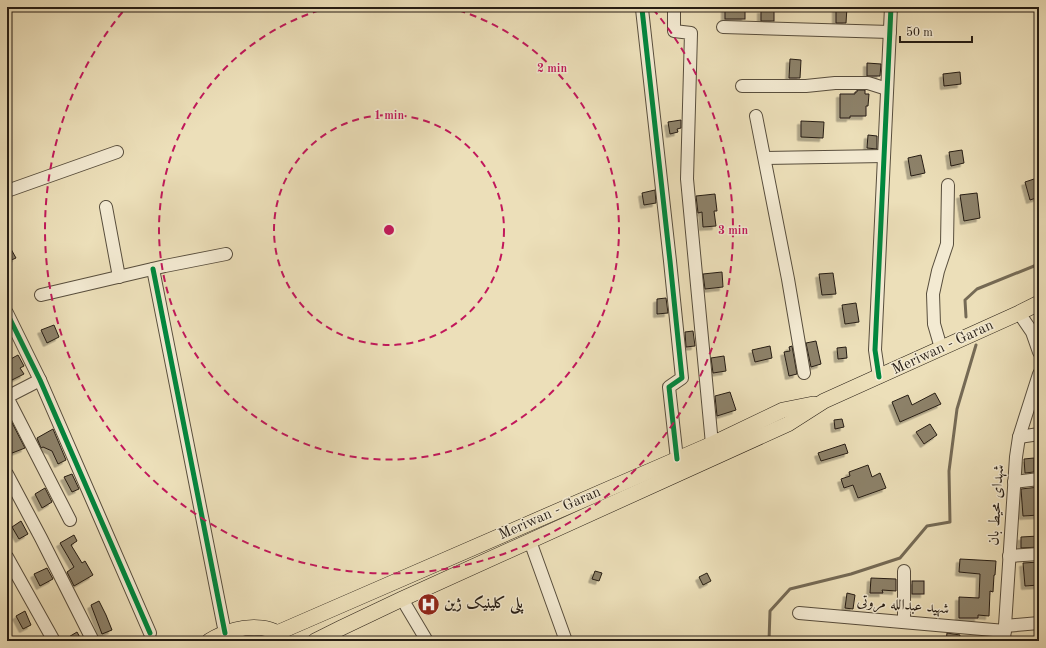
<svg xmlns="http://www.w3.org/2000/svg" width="1046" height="648" viewBox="0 0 1046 648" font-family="'Old Standard TT',Amiri,serif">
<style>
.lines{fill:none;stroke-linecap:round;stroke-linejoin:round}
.stream{stroke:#756a55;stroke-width:3}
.building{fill:#8d826a;stroke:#261d14;filter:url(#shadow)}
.minor-casing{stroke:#584e3d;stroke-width:14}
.major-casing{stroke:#261d14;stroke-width:16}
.minor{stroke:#f3ead2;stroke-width:12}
.major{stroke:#ecdfb9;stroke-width:15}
.cycleway-casing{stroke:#f3ead2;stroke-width:8}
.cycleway{stroke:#00873e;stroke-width:5}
.ring{fill:none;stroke:#c2185b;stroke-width:2;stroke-dasharray:7 5}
.labels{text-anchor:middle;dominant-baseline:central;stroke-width:3;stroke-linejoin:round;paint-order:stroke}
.street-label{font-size:15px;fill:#261d14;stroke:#f3ead2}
.poi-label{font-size:15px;font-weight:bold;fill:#261d14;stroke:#f3ead2;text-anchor:start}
.centre{fill:#c2185b;stroke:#f3ead2;stroke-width:2}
.ring-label{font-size:12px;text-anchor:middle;font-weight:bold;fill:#c2185b;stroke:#f3ead2;stroke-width:3;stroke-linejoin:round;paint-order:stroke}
</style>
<defs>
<filter id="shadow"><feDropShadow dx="-3.5" dy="3.5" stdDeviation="0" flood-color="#0004"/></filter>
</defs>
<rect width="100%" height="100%" fill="#ecdfb9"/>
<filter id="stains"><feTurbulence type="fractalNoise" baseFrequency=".005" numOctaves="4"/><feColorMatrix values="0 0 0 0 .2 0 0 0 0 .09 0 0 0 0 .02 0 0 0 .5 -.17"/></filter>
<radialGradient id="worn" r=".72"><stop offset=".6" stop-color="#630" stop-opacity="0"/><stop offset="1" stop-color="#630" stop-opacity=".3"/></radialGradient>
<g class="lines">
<g class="stream">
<path d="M966,317L965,300L977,289L1039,264"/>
<path d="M769,641L770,611L790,589L851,574L900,558L927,526L950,522L949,471L957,409L976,345"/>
</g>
</g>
<g class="building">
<rect x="725" y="7" width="20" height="12"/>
<path d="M836,7H847L846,23H836Z"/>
<rect x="761" y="10" width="13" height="11"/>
<path d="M790,59L801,60L800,78H789Z"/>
<path d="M867,63L881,64L880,76H867Z"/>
<path d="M960,72L961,84L944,86L943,74Z"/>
<path d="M857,90H865V94H869L868,106H866V116H850V118H840V94H855V92H857Z"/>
<path d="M681,120V128L677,129L678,132L670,134L668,122Z"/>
<path d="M801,121L824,122L823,138L801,137Z"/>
<path d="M868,135L877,136V149L867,148Z"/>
<path d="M962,150L964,163L951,166L949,152Z"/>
<path d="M921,155L925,173L911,176L908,158Z"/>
<path d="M1037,178L1039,185V197L1030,200L1025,182Z"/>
<path d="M655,190L656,203L644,205L642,193Z"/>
<path d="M977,193L980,218L964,221L960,195Z"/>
<path d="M715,194L717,211H714L716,226L703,227L702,212L698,213L696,196Z"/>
<path d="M7,242L16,258L7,262Z"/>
<path d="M722,272L723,287L705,289L703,274Z"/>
<path d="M833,273L836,294L822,295L819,274Z"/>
<path d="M666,298L668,313L657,314V299Z"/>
<path d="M856,303L859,322L845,324L842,305Z"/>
<path d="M54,325L59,337L47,343L41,330Z"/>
<path d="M693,331L695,346L686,347L685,332Z"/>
<path d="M816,341L821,364L811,367L806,343Z"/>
<path d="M770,346L772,358L755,362L752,350Z"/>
<path d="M792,346L797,374L789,376L784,352L790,351L789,347Z"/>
<path d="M846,347L847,358L838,359L837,348Z"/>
<path d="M18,355L24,366L20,368L24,374L12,380L7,370V361Z"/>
<path d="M724,356L726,371L713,373L711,358Z"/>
<path d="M730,392L736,410L717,416L715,396Z"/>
<path d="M935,393L941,404L900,422L892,402L908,395L912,405Z"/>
<path d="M7,413L25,448L7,455Z"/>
<path d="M842,419L844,427L835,429L834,420Z"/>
<path d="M930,424L937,435L924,444L916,432Z"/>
<path d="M53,429L66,460L58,464L52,451L43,447L41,448L37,438Z"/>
<path d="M845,444L848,453L821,461L818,453Z"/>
<path d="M1034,458V472L1025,473L1024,459Z"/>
<path d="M868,465L872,477L880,473L886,488L858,498L853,485L844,488L841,479L850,476L849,472Z"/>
<path d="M72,474L79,489L72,492L64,477Z"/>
<path d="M1039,487V515L1023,516L1021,489Z"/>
<path d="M45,488L52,502L42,508L35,494Z"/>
<path d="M21,521L28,534L19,539L12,527Z"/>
<path d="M74,535L77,541L71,545L82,563L85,561L93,575L74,586L67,572L74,567L60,543Z"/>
<path d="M1039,536V547L1021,548V537Z"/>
<path d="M960,559L996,561L995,575H994L993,592L990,591L989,616L978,615V618H959V597L979,598L980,574L959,572Z"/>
<path d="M1039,562V585L1025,586L1023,563Z"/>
<path d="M47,568L53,579L40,586L34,574Z"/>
<path d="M595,571L602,573L599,581L592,579Z"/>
<path d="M707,573L711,581L703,585L699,577Z"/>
<path d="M871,578L896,579V591L882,590L883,593H870Z"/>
<rect x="912" y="581" width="12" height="13"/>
<path d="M847,593L855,595L853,609L845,608Z"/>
<path d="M99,601L106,615L112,630L102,634L91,605Z"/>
<path d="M25,611L31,625L23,629L16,616Z"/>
<path d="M77,632L82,641H62Z"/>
<path d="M947,633L960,635L959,641H946Z"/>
</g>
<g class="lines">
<defs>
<g id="minor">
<path d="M674,7V31L691,33L687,179L712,444"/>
<path d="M642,9L670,261L682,378L669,387L677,459"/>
<path d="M723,27L890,32"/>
<path d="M742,86H806L835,83H868L887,89"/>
<path d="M756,116L788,279L804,373"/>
<path d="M765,158L884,156"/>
<path d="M7,191L117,152"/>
<path d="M106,207L119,277"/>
<path d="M153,269L225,633"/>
<path d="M41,295L165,266L226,254"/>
<path d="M7,313L40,380L150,633"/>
<path d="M1019,313L1032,332L1039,352"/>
<path d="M941,348L934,324L933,294L938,271L947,244L948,185"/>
<path d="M879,377L875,350L891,7"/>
<path d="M40,380L7,397L70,520"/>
<path d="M1019,437L1039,434"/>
<path d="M7,474L41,538L93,641"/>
<path d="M1014,482L1039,479"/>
<path d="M530,541L566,641"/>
<path d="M1009,556L1039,554"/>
<path d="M7,557L54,641"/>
<path d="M402,599L427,641"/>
<path d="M799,613L1005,631"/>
<path d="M904,622V571"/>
<path d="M1005,626L1039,623"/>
<path d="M1004,641L1016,457L1019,437L1039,374"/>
</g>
<g id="major">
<path d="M277,633L712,444L783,410L813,404"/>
<path d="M209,641C217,636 226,632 235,630C249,626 276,625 283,640"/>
<path d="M315,641L341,628L402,599L788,424L824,401L1019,313L1039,303"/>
</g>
</defs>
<use href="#minor" class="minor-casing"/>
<use href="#major" class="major-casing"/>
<use href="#minor" class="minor"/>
<use href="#major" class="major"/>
<defs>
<g id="cycleway">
<path d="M642,9L670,261L682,378L669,387L677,459"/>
<path d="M153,269L225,633"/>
<path d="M7,313L40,380L150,633"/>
<path d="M879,377L875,350L891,7"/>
</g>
</defs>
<use href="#cycleway" class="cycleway-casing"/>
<use href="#cycleway" class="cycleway"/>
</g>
<g class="ring">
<circle cx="389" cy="230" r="115"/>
<path d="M447 7A230 230 0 1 1 331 7"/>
<path d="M653 9A344 344 0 1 1 125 9"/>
</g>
<defs>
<symbol id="hospital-disc" viewBox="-11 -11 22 22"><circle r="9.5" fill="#8f2418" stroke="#f3ead2"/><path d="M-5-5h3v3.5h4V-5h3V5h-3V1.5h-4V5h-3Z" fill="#fff"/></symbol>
</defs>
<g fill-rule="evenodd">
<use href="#hospital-disc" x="416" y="592" width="25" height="25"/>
</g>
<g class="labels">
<g class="street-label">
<text transform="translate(943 348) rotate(-25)">Meriwan - Garan</text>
<text transform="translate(997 505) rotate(-86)">شهدای محیط بان</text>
<text transform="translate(550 514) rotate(-24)">Meriwan - Garan</text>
<text transform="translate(903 606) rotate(5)">شهید عبدالله مروتی</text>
</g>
<g class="poi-label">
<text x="444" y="604">پلی کلینیک ژین</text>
</g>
</g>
<circle cx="389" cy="230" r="6" class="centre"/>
<g class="ring-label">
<text x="552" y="72">2 min</text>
<text x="389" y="119">1 min</text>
<text x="733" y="234">3 min</text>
</g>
<rect width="1046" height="648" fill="none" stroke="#ecdfb9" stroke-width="24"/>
<rect x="8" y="8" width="1030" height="632" fill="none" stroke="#261d14" stroke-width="2"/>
<rect x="12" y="12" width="1022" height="624" fill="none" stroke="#261d14"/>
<path d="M900 36v6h72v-6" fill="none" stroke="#261d14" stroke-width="2"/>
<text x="906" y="36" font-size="12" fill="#261d14" stroke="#f3ead2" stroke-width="3" paint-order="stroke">50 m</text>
<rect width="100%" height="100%" filter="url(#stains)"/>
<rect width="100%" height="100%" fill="url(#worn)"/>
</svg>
